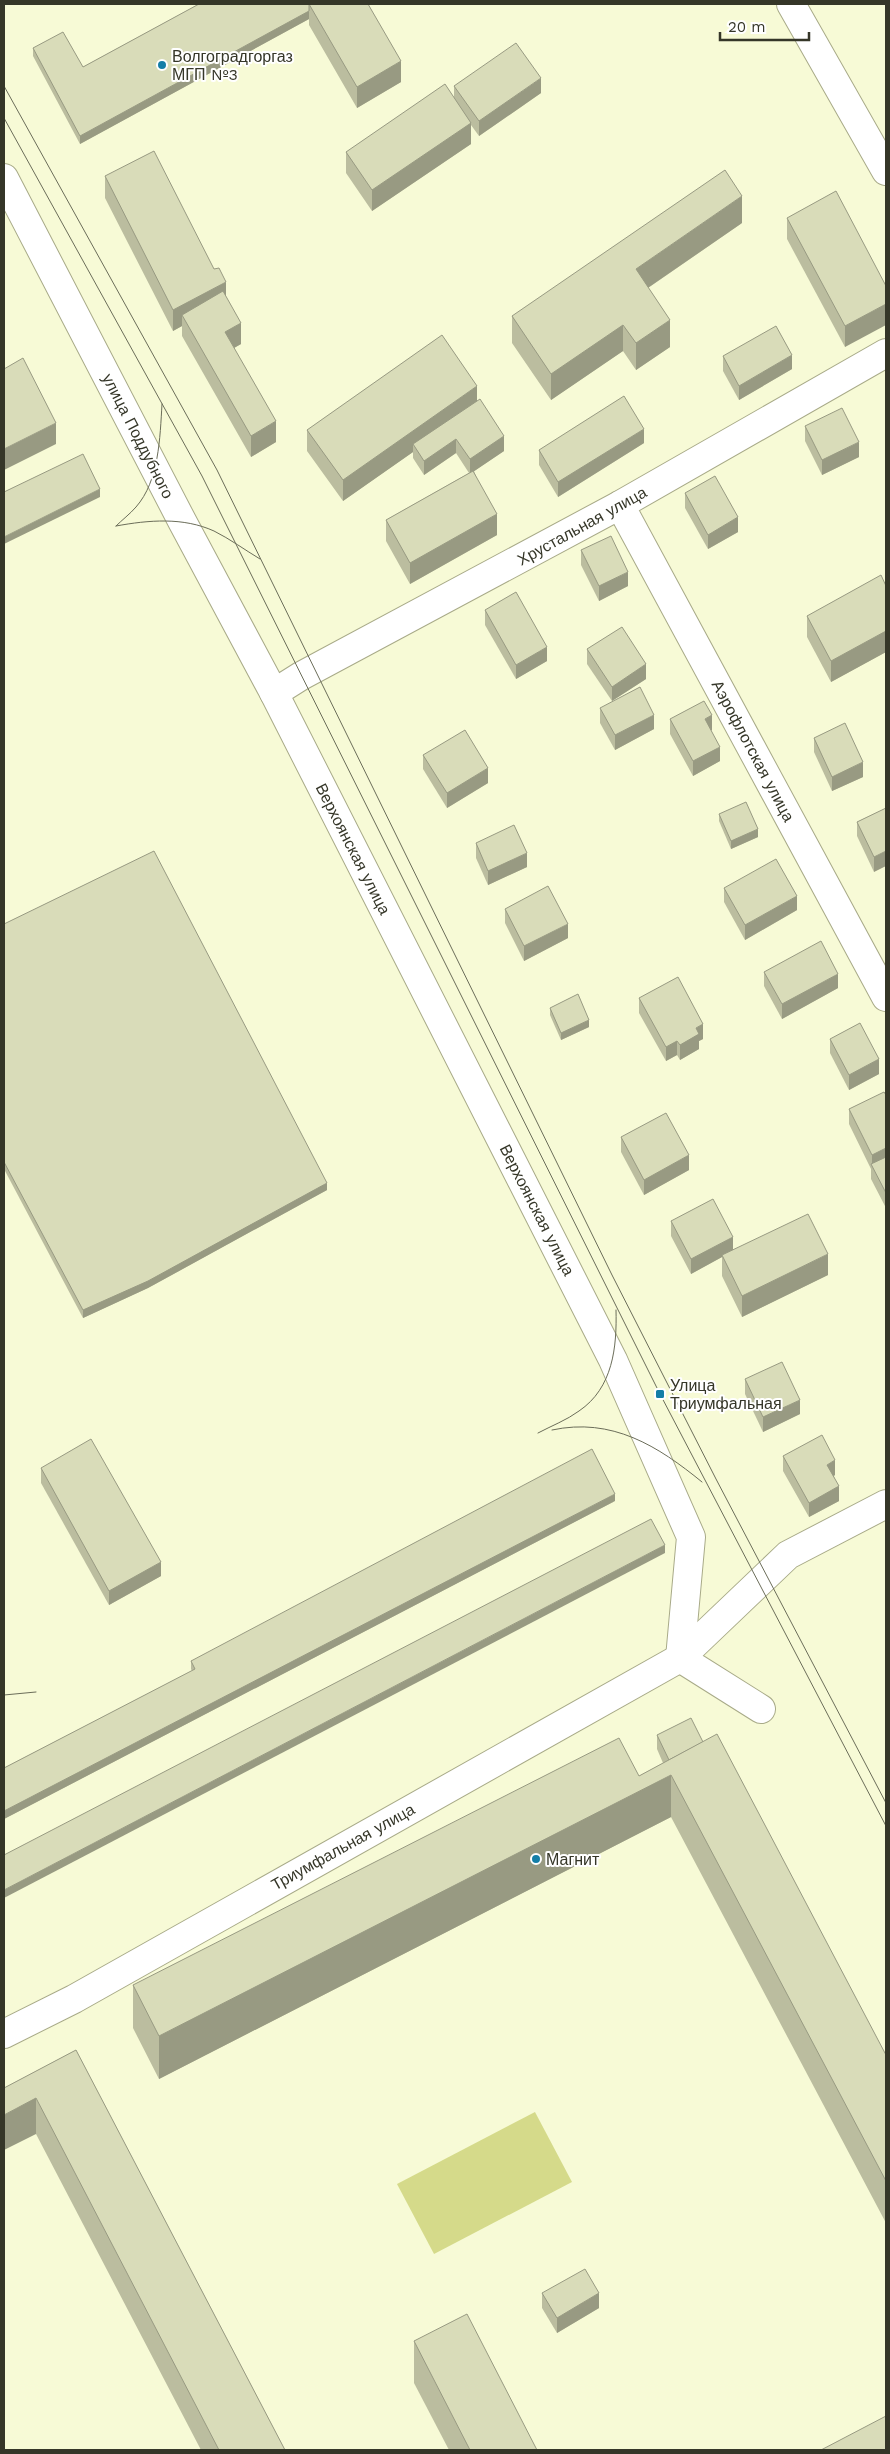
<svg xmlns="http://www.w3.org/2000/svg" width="890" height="2454" viewBox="0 0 890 2454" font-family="'Work Sans',sans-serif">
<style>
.green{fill:#d5da8a}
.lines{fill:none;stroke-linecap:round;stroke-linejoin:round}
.minor-casing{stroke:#a8aa88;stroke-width:30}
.minor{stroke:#fff;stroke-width:28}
.tram{stroke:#6b6d59;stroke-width:1}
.wall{fill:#bbbd9f}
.shaded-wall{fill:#989a82}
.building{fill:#d9dcb9;stroke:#989a82}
.poi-dot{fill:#147ea7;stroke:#fff;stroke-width:2}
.labels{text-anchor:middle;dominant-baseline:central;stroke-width:4;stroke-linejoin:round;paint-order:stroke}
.poi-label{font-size:16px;fill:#353628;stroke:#fff;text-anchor:start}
.street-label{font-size:16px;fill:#353628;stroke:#fff}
</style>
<rect width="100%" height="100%" fill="#f7fad6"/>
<path class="green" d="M535,2112L572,2182L434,2254L397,2184Z"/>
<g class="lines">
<defs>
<g id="minor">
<path d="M791,4L886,171"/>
<path d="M4,178L182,521L274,693L613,1360L691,1537L680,1658L761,1709"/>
<path d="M620,505L886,997"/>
<path d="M274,693L301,676L620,505L886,353"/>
<path d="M4,2034L74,1999L680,1658L788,1555L886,1504"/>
</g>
</defs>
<use href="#minor" class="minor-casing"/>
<use href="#minor" class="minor"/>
<g class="tram">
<path d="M4,86L217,470L612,1275L716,1479L886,1803"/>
<path d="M4,118L202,476L660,1394L886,1826"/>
<path d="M116,526C149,520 183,517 214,531C230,539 245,550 260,559"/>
<path d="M116,526C122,520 130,514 136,507C159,481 160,438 162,404"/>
<path d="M552,1430C612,1417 658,1446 702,1482"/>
<path d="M538,1433C551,1426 567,1420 579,1411C613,1388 617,1347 616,1310"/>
<path d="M4,1695L36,1692"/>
</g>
</g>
<g class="wall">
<path d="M199,4H368L401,82L357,108L309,25V19L80,144L33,56V48L83,67Z"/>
<path d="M454,86L541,93L479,136L471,125V144L372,211L346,173V152L454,98Z"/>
<path d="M105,176L226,297L241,344L234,348L276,442L251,457L182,336V326L173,331L105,198Z"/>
<path d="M787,218L886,286L845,347L787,239Z"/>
<path d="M742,223L648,288L670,347L636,370L623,351L551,400L512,343V316Z"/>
<path d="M723,356L792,369L739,400L723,371Z"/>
<path d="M477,400L504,451L474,471L497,535L410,584L386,541V520L469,473L456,453L424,475L413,458V452L343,501L307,451V430Z"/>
<path d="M805,426L859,457L822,475L805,441Z"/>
<path d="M644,443L558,497L539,465V450Z"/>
<path d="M685,493L738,532L708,549L685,508Z"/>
<path d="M581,550L628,586L599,601L581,565Z"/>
<path d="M886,586V652L831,682L807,637V616Z"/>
<path d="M485,610L547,661L516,679L485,625Z"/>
<path d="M587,649L646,679L612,701L587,664Z"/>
<path d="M600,708L654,729L615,750L600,723Z"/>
<path d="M670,719L712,730H711L720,761L693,776L670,734Z"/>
<path d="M814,738L863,777L832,791L814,752Z"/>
<path d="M423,755L488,783L447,808L423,769Z"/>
<path d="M886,808L874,872L857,836V822Z"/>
<path d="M719,814L758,837L731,849L719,821Z"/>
<path d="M476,843L527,867L488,885L476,858Z"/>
<path d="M724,888L797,910L745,940L724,902Z"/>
<path d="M505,909L568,938L524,961L505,923Z"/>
<path d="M4,924L327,1190L148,1288L83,1318L4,1169Z"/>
<path d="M764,972L838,988L782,1019L764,986Z"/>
<path d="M639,998L703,1039L699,1041V1049L680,1060L677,1055L666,1061L639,1013Z"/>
<path d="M550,1008L589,1027L561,1040L550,1015Z"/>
<path d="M830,1039L879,1074L849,1090L830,1053Z"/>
<path d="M886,1095V1208L871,1179V1169L849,1124V1109Z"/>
<path d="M621,1137L689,1170L644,1195L621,1152Z"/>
<path d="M671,1221L733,1250L828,1275L742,1317L722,1276V1257L691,1274L671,1236Z"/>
<path d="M745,1379L800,1414L763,1432L745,1394Z"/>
<path d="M783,1456L835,1475L834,1476L839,1501L809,1517L783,1471Z"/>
<path d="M41,1468L161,1576L109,1605L41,1483Z"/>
<path d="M615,1501L4,1819V1768L192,1671L191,1669V1661Z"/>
<path d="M657,1735L703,1742L886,2055V2223L671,1817L159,2079L133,2028V1985L639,1776L663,1763L657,1749Z"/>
<path d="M76,2050L285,2450H201L36,2134L4,2088Z"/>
<path d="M542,2293L599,2308L557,2333L542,2308Z"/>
<path d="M414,2341L537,2450H449L414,2383Z"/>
</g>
<g class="shaded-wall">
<path d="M309,11V19L80,144V136Z"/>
<path d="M401,61V82L357,108V87Z"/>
<path d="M541,78V93L479,136V121Z"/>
<path d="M471,123V144L372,211V190Z"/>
<path d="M742,196V223L636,296V269Z"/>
<path d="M226,282V303L182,315V326L173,331V310Z"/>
<path d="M886,304V325L845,347V326Z"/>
<path d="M670,320V347L636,370V343Z"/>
<path d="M241,323V344L225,353V332Z"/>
<path d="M623,325V351L551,400V374Z"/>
<path d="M792,355V369L739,400V386Z"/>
<path d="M477,386V407L413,444V452L343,501V480Z"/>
<path d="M276,421V442L251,457V436Z"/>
<path d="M56,423V444L4,470V449Z"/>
<path d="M644,429V443L558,497V482Z"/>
<path d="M504,436V451L470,474V459Z"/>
<path d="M456,439V453L424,475V461Z"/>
<path d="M859,442V457L822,475V460Z"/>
<path d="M100,489V497L4,544V537Z"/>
<path d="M497,514V535L410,584V563Z"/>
<path d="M738,517V532L708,549V535Z"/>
<path d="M628,572V586L599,601V586Z"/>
<path d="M886,631V652L831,682V661Z"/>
<path d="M547,647V661L516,679V665Z"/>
<path d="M646,664V679L612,701V687Z"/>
<path d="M654,715V729L615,750V735Z"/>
<path d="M712,715V730L705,734V719Z"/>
<path d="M720,747V761L693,776V761Z"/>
<path d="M863,762V777L832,791V777Z"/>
<path d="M488,768V783L447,808V793Z"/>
<path d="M758,829V837L731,849V841Z"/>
<path d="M886,851V866L874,872V857Z"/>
<path d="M527,853V867L488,885V871Z"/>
<path d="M797,896V910L745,940V925Z"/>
<path d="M568,924V938L524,961V946Z"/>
<path d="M838,974V988L782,1019V1004Z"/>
<path d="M589,1020V1027L561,1040V1033Z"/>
<path d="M703,1024V1039L699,1041V1049L680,1060V1045L696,1028Z"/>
<path d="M677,1041V1055L666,1061V1047Z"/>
<path d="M879,1059V1074L849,1090V1075Z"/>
<path d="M886,1148V1163L872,1165V1155Z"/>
<path d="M689,1155V1170L644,1195V1180Z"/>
<path d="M327,1183V1190L148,1288L83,1318V1310Z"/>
<path d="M733,1237V1252L722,1255V1257L691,1274V1259Z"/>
<path d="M828,1254V1275L742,1317V1296Z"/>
<path d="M800,1400V1414L763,1432V1417Z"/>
<path d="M835,1460V1475L827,1479V1465Z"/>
<path d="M839,1486V1501L809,1517V1503Z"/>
<path d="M615,1494V1501L4,1819V1811Z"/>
<path d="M665,1545V1553L4,1898V1890Z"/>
<path d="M161,1562V1576L109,1605V1591Z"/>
<path d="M671,1775V1817L159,2079V2036Z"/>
<path d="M36,2098V2134L4,2150V2115Z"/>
<path d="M599,2293V2308L557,2333V2318Z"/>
</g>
<g class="building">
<path d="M199,4H309V11L80,136L33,48L63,32L83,67Z"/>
<path d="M309,4H368L401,61L357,87Z"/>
<path d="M516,43L541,78L479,121L454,86Z"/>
<path d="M445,84L471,123L372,190L346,152Z"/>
<path d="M154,151L214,269L219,268L226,282L173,310L105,176Z"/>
<path d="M725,170L742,196L636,269L670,320L636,343L623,325L551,374L512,316Z"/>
<path d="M836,191L886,286V304L845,326L787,218Z"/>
<path d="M223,291L241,323L225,332L276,421L251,436L182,315Z"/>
<path d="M776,326L792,355L739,386L723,356Z"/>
<path d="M442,335L477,386L343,480L307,430Z"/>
<path d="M23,358L56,423L4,449V369Z"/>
<path d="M624,396L644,429L558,482L539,450Z"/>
<path d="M480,399L504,436L470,459L456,439L424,461L413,444Z"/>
<path d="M842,408L859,442L822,460L805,426Z"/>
<path d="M83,454L100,489L4,537V492Z"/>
<path d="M473,471L497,514L410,563L386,520Z"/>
<path d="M715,476L738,517L708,535L685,493Z"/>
<path d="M611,536L628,572L599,586L581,550Z"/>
<path d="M881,575L886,586V631L831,661L807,616Z"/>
<path d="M516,592L547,647L516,665L485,610Z"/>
<path d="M622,627L646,664L612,687L587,649Z"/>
<path d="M640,687L654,715L615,735L600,708Z"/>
<path d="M704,701L712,715L705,719L720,747L693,761L670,719Z"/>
<path d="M845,723L863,762L832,777L814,738Z"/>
<path d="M465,730L488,768L447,793L423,755Z"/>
<path d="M746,802L758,829L731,841L719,814Z"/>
<path d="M886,808V851L874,857L857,822Z"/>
<path d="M514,825L527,853L488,871L476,843Z"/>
<path d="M154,851L327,1183L148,1281L83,1310L4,1162V924Z"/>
<path d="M776,859L797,896L745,925L724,888Z"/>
<path d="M548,886L568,924L524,946L505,909Z"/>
<path d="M821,941L838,974L782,1004L764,972Z"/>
<path d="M678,977L703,1024L696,1028L699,1034L680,1045L677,1041L666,1047L639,998Z"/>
<path d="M578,994L589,1020L561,1033L550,1008Z"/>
<path d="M860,1023L879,1059L849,1075L830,1039Z"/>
<path d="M884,1092L886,1095V1148L872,1155L849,1109Z"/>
<path d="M666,1113L689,1155L644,1180L621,1137Z"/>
<path d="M886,1157V1193L871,1164Z"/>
<path d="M713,1199L733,1237L691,1259L671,1221Z"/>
<path d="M808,1214L828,1254L742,1296L722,1255Z"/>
<path d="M782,1362L800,1400L763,1417L745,1379Z"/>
<path d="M822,1435L835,1460L827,1465L839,1486L809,1503L783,1456Z"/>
<path d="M91,1439L161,1562L109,1591L41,1468Z"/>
<path d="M592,1449L615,1494L4,1811V1768L195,1669L191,1661Z"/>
<path d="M651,1519L665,1545L4,1890V1855Z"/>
<path d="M691,1718L703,1742L669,1760L657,1735Z"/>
<path d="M717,1734L886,2055V2181L671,1775L159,2036L133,1985L619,1738L639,1776Z"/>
<path d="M76,2050L285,2450H219L36,2098L4,2115V2087V2088Z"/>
<path d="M585,2269L599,2293L557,2318L542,2293Z"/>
<path d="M467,2314L537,2450H470L414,2341Z"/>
<path d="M886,2416V2450H821Z"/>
</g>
<g class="poi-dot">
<circle cx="162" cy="65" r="5"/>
<rect x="655" y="1389" width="10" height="10" rx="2.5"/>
<circle cx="536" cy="1859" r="5"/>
</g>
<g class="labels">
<g class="poi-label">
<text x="172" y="56">Волгоградгоргаз<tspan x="172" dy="18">МГП №3</tspan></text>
<text x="670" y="1385">Улица<tspan x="670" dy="18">Триумфальная</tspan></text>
<text x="546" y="1859">Магнит</text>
</g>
<g class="street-label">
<text transform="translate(138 436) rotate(63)">улица Поддубного</text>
<text transform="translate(582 526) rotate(-29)">Хрустальная улица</text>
<text transform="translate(753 751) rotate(62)">Аэрофлотская улица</text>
<text transform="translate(353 849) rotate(63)">Верхоянская улица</text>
<text transform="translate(537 1210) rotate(63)">Верхоянская улица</text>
<text transform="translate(343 1847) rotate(-29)">Триумфальная улица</text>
</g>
</g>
<rect width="890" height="2454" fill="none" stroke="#353628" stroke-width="10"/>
<path d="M720 32v8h89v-8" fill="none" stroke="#353628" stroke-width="2.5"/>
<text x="728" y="32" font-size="15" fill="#353628" stroke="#ffffff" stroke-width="4" paint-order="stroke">20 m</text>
</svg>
